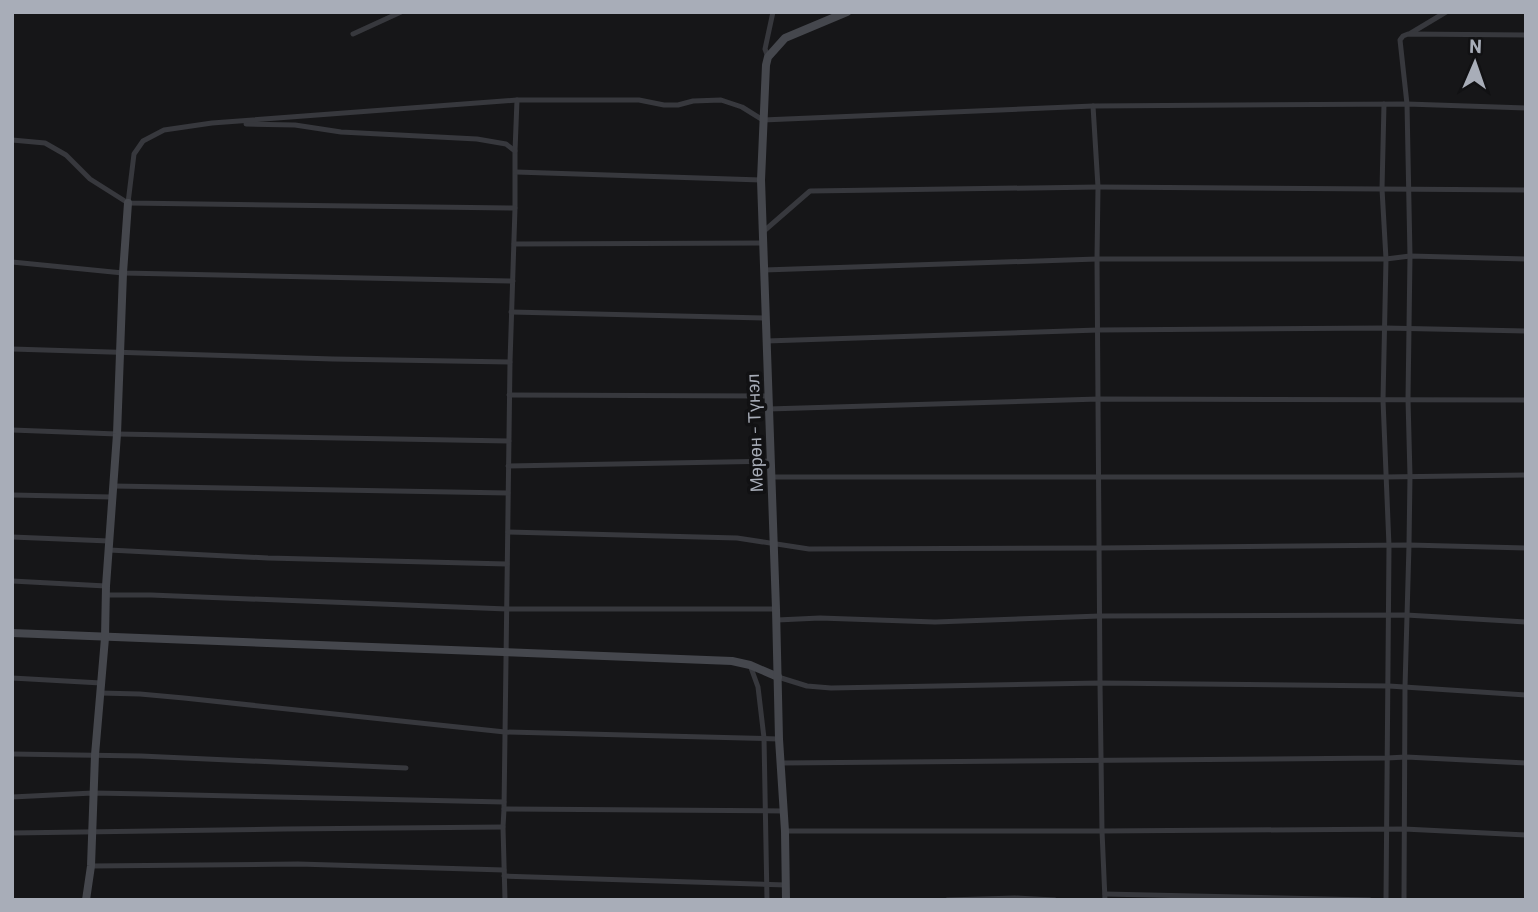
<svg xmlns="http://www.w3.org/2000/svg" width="1538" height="912" viewBox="0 0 1538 912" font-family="Barlow,sans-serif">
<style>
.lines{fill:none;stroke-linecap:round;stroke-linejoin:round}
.street{stroke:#37383d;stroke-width:5}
.secondary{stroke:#45474d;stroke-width:8}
.labels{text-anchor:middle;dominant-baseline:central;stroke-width:7;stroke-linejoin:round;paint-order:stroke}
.street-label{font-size:18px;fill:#a8adb8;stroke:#111113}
</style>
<rect width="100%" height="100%" fill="#161618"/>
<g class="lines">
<g class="street">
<path d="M1411,33L1446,12"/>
<path d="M353,34L401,12"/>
<path d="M768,57L765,49L773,12"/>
<path d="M1384,104L1382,189L1386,259L1383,400L1389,546L1386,900"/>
<path d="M1093,106L1098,187L1097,259L1100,683L1102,831L1105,900"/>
<path d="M246,124L295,125L341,132L477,139L506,144L515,151V208L510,362L504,809L503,827L505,900"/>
<path d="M12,140L45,143L66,155L90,179L128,203L515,208"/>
<path d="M515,151L517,100"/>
<path d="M516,172L761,180"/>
<path d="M128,203L134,154L143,141L164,130L212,123L517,100H639L664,105H678L693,101L721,100L742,107L763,120L1093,106L1407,104L1526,108"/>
<path d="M764,231L810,191L1098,187L1526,190"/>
<path d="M514,244L764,243"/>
<path d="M12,262L123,273L513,281"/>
<path d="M764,270L1097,259H1386L1410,256L1526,259"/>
<path d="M511,312L764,318"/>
<path d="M766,341L1098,330L1385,328L1526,331"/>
<path d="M12,349L333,359L510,362"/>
<path d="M509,395L768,396"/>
<path d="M768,409L1099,399L1526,400"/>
<path d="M12,430L117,434L509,441"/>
<path d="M508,466L771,461"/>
<path d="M772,477H1385L1526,475"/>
<path d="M113,486L508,493"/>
<path d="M12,495L112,497"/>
<path d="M508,532L737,538L809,549L1100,548L1409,545L1526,548"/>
<path d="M12,537L109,541"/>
<path d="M109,550L268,558L507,564"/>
<path d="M12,581L106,586"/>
<path d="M106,595H151L507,609H776"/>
<path d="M777,620L820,618L935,622L1100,616L1406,615L1526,622"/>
<path d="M750,665L758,687L764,738L767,900"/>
<path d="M778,677L807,686L831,688L1100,683L1389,686L1526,695"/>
<path d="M12,678L101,683"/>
<path d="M100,693L140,694L184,698L505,732L779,739"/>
<path d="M12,754L141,756L406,768"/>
<path d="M781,763L1387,758L1406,757L1526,763"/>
<path d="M12,797L93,793L148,794L504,802"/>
<path d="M504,809L784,811"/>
<path d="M785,831H1102L1404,829L1526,835"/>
<path d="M12,833L284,829L503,827"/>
<path d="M91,866L298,864L504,870"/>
<path d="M504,876L786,885"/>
<path d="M1105,894L1370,900"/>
<path d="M947,900L1015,898L1055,900"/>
<path d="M1404,900L1405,687L1409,545L1410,476L1408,399L1410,256L1407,104L1400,40L1403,36L1408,34L1526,35"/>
</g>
<g class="secondary">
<path d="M12,633L732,661L750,665L778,677"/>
<path d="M86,900L91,866L95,755L105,638L106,586L117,434L123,273L128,203"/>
<path d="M786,900L785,831L779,739L776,609L761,180L766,65L768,57L785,38L847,12"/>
</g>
</g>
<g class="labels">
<g class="street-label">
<text transform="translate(754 433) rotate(-92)">Мөрөн - Түнэл</text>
</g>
</g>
<rect width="1538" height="912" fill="none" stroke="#a8adb8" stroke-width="28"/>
<g transform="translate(1475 63) rotate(2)" stroke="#111113" stroke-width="5" paint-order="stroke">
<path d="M0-5L12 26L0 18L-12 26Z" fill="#a8adb8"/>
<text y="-10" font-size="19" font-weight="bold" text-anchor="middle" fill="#a8adb8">N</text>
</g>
</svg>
